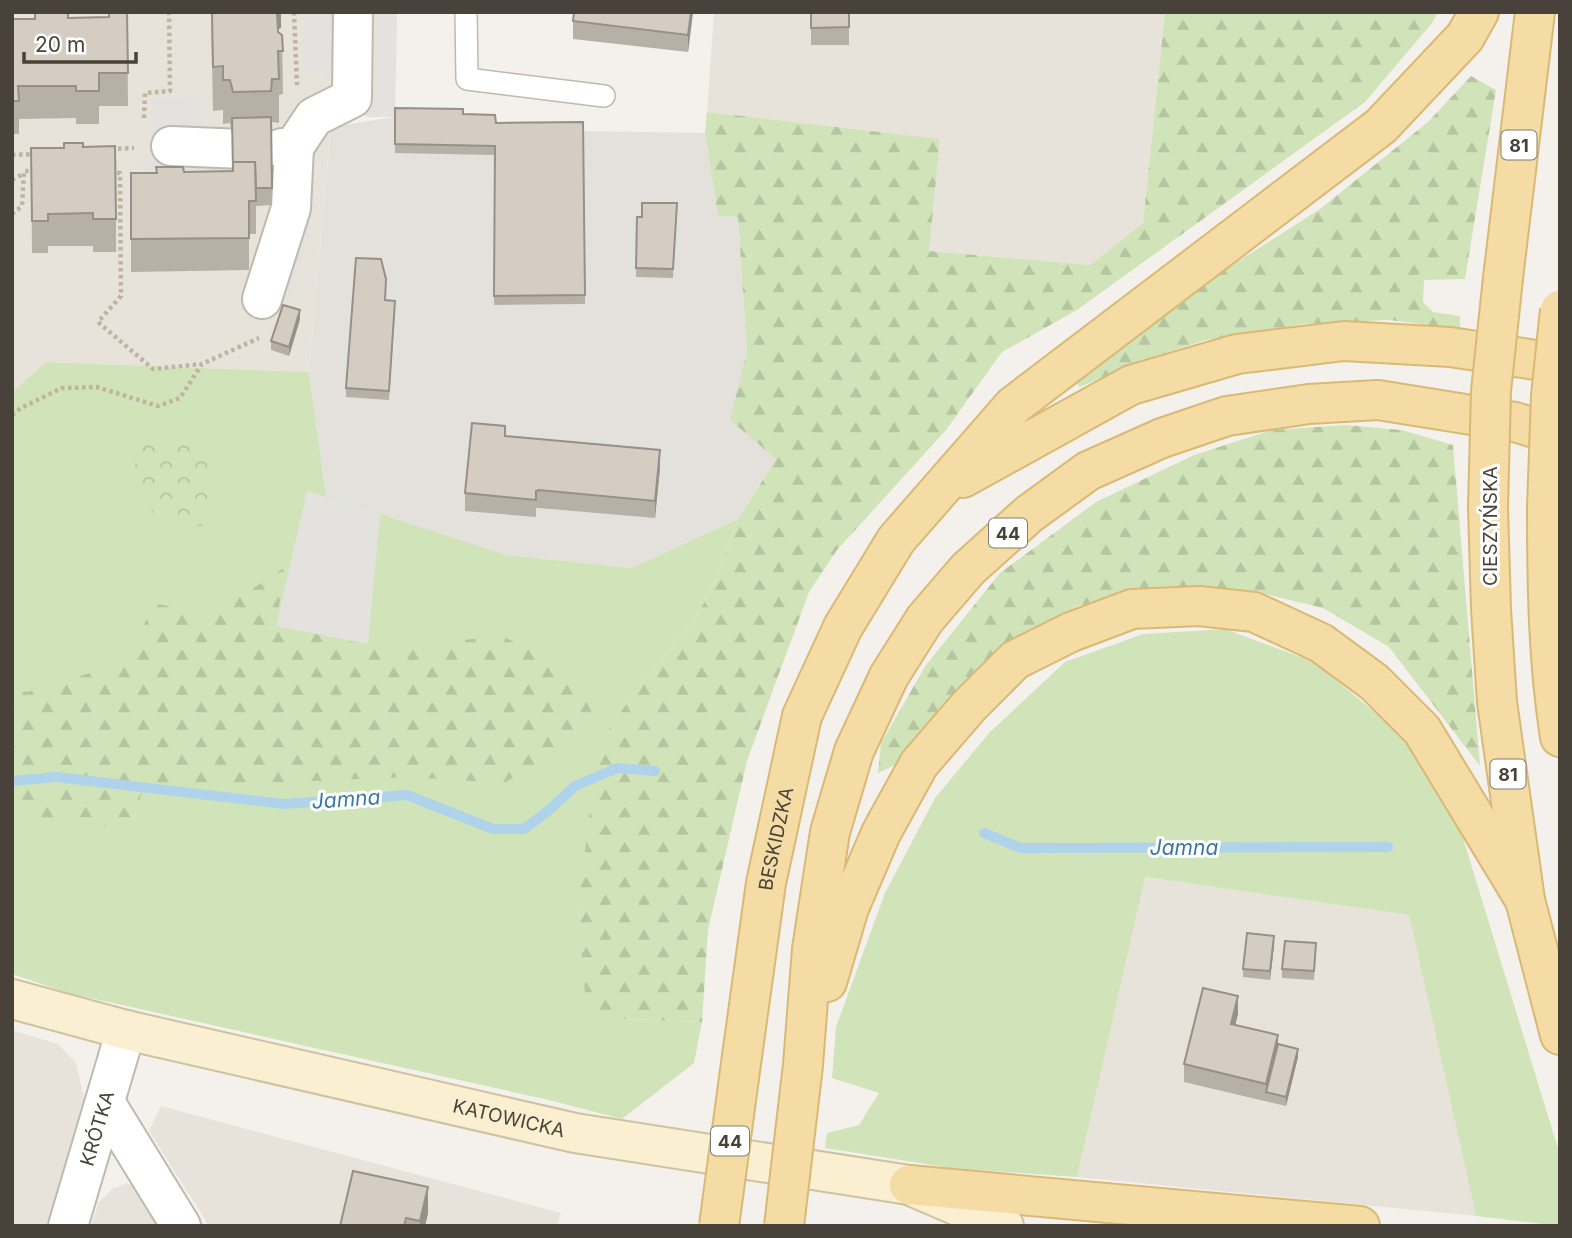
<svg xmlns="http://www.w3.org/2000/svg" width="1572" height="1238" viewBox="0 0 1572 1238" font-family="Inter,sans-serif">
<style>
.residential{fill:#e8e3da}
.industrial{fill:#e4e1dd}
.grass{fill:#d1e4b9}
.forest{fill:url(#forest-firs)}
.park{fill:url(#park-crowns)}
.parking{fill:#e3e2df}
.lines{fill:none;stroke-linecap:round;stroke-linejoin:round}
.stream{stroke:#afd3ea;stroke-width:10}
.lane-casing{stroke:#bfb9af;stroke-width:24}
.street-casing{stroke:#bfb9af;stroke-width:42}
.secondary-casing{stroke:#cfc2a0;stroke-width:42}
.primary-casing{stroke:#d9b975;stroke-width:42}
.path{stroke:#bfb4a1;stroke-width:4.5;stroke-dasharray:3.5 3.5;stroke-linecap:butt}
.lane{stroke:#fff;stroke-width:21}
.street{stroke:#fff;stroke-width:38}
.secondary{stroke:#faefd0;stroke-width:38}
.primary{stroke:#f5dca4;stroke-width:38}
.primary-bridge-casing{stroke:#d9b975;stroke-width:42;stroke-linecap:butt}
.primary-bridge{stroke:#f5dca4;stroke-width:38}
.wall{fill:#b7b0a7}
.shaded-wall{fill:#959088}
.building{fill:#d5cdc2;stroke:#959088;stroke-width:2}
.labels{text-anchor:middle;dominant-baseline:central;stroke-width:6;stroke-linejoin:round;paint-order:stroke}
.shield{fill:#fff;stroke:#7f7b75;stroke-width:2}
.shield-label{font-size:18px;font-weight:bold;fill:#48423a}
.street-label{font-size:19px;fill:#48423a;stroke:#fff}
.water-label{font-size:21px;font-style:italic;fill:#3b79a2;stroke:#fff}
</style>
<defs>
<pattern id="forest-firs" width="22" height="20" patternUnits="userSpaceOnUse" patternTransform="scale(1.75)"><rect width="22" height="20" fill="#d1e4b9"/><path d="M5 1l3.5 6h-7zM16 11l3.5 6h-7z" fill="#b5c5a0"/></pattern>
<pattern id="park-crowns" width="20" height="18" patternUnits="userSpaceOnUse" patternTransform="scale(1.75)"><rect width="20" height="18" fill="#d1e4b9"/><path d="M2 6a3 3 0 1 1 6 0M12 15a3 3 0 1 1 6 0" fill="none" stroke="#b5c5a0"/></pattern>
</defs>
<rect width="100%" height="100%" fill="#f4f1ec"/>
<g class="residential">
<path d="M12,12H341L309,372L46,362L12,392Z"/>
<path d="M714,12H1165L1143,223L1090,265L929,251L940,139L707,112Z"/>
<path d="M1144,877L1409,915L1476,1216L1077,1177Z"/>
<path d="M12,1030L58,1044L76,1063L84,1098L83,1123L50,1226H12Z"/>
<path d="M161,1106L561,1213L557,1226H209L149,1131Z"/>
<path d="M127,1183L142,1190L165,1226H91L99,1202L112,1189Z"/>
</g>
<path class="industrial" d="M395,117L583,131L705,133L718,216L738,217L747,351L731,420L776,459L738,519L631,568L507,555L326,496L309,372L331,127Z"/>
<g class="grass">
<path d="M46,362L309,372L326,496L507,555L631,568L738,519L716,579L698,614L627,703L578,909L583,953L622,1019L702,1022L694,1063L622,1119L549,1100L68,993L12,974V392Z"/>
<path d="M1225,629L1314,662L1407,739L1456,815L1560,1155V1226L1476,1216L1409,915L1145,877L1077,1177L951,1168L825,1148L827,1133L859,1125L879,1093L832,1078L836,1027L885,893L935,798L989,733L1065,662L1143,634Z"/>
</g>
<g class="forest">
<path d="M1165,12H1438L1432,23L1365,102L1077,310L1002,352L946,430L837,550L809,592L747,761L708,930L702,1022L622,1019L586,1007L578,909L595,770L610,728L627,703L698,614L716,579L738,519L776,459L730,420L747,351L738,217L718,216L705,133L707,112L940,139L929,251L1090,265L1143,223Z"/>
<path d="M1471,76L1496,90L1465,279L1424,280L1423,302L1433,312L1460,316V329L1389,320L1303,324L1206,340L1139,361L1080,387L1073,379L1181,298L1320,209L1428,122Z"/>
<path d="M1346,425L1402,430L1453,445L1480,766L1389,647L1323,608L1253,591L1080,605L1013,642L954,695L895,765L878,773L881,743L926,665L1000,573L1096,502L1194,455L1272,430Z"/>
<path d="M285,567L276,626L384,648L502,636L598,685L584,739L504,783L407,777L143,788L132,829L12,816V689L27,692L129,661L153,603L213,615Z"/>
</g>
<path class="park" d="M144,434L217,453L202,527L158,518L130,482Z"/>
<g class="parking">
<path d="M302,12H397L395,117H366L320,71H304Z"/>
<path d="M202,97L203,135H232L233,180L138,182L137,157L151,156L150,98Z"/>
<path d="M298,190L320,198L288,310L262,299Z"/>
<path d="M307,491L380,514L368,644L276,626Z"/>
</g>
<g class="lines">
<g class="stream">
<path d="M12,781L56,777L284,804L407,795L493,829H524L548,811L575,786L617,768L655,771"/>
<path d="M984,833L1021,848L1388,847"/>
</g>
<defs>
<path id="lane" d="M466,12L467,79L604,96"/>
<g id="street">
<path d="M171,146L243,149"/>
<path d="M282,148L294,147L314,117L352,98L353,12"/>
<path d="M262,299L291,208L294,147"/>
<path d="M106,1104L181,1226"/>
<path id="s1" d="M68,1226L126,1030"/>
</g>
<g id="secondary">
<path id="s2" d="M12,999L126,1030L575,1133L909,1185L1004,1226"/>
</g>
<g id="primary">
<path d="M1503,278L1535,12"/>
<path d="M963,478L1131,385L1237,354L1344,341L1450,347L1542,361L1560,367"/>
<path d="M1488,507L1491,609L1497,702L1525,900L1560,1035"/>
<path d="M1547,507C1547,584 1548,660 1560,737"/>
<path d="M827,982L849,908L881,833L919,764L969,706L1015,660L1071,632L1132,609L1199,606L1254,612L1321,643L1374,682L1422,730L1525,900"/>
<path id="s3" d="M742,1056L766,883L802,716L843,627L896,540L1013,406L1381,126L1465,37L1479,12"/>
<path d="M803,1065L812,949L830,832L854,751L889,676L925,619L968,569L1029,514L1088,471L1162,438L1227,416L1309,404L1378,400L1515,422L1560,436"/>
<path d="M909,1185L1360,1226"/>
</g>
</defs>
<use href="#lane" class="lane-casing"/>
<use href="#street" class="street-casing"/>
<use href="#secondary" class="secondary-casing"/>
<use href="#primary" class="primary-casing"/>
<g class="path">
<path d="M294,12L297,85"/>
<path d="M144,118L145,93L170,91L169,12"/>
<path d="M111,149L134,148"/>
<path d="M12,155L36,154"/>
<path d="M110,172L120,173L121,296L98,322L153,369L202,364"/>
<path d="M12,180L23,174"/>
<path d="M12,214L22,206L24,171H35"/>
<path d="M12,415L21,408L62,388L97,387L158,406L180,398L202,364L259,338"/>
</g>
<use href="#lane" class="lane"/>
<use href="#street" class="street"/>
<use href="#secondary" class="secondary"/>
<use href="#primary" class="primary"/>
<defs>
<g id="primary-bridge">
<path d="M1488,507L1491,391L1503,278"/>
<path d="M1547,507L1551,396L1560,310"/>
<path d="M719,1226L742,1056"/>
<path d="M784,1226L803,1065"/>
</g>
</defs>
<use href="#primary-bridge" class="primary-bridge-casing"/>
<use href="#primary-bridge" class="primary-bridge"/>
</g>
<g class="wall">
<path d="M127,12L128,106H99V124H76V118L19,119V134H12V19L109,17Z"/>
<path d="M211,12H281V28L278,29V32L282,35L283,94L279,95V123L272,122V205L256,206V234H249V270L131,272V173L233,171L232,135L230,123L223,124V110L213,111Z"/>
<path d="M693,12L688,52L573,39V21Z"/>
<rect x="811" y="12" width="38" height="33"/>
<path d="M395,108L463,114L496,123L583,122L585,304L494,305L495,155L395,153Z"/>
<path d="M83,147L116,219V252H93V246H48V253H32L31,148Z"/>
<path d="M677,203L673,278L636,277L637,217H642Z"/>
<path d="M386,288L385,300L395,310L389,400L346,397V388Z"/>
<path d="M300,319L289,356L271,350V341Z"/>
<path d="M505,436L660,468L655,518L539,508H536V517L465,511V493Z"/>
<path d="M1274,945L1270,980L1243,977V969Z"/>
<path d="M1316,952L1314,980L1282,978V969Z"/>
<path d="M1238,1014L1235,1025L1278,1044L1298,1057L1286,1106L1184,1082V1064Z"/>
<path d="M428,1213L425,1226H340Z"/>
</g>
<g class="shaded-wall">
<path d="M276,12H281V28L276,30Z"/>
<path d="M691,12H693L688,52V35Z"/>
<path d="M300,310V319L289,356V347Z"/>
<path d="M660,450V468L655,518V501Z"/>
<path d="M1274,936V945L1270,980V971Z"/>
<path d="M1238,996V1014L1231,1042V1024Z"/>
<path d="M1278,1035V1053L1266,1092V1084Z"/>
<path d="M1298,1049V1057L1286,1106V1097Z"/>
<path d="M428,1187V1213L425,1226H420V1221Z"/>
</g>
<g class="building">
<path d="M35,12H68V18L109,17V12H127L128,73H99V91H76V86H18L19,101H12V19H35Z"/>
<path d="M212,12H277L278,32L282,35L283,51H278L279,79H272L271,91L233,92L230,80H223V66L213,67Z"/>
<path d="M574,12H691L688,35L573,21Z"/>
<path d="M811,12H849V27L811,28Z"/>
<path d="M395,108L463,109V114L495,115L496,123L583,122L585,295L494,296L495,146L395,144Z"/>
<path d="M271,117L272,188H256L255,162H233V171L232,118Z"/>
<path d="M64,143H83V147L115,146L116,219H93V213L48,214V221H32L31,148H64Z"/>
<path d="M233,162H255L256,201H249V238L131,239V173H157L156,167H183L184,172L233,171Z"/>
<path d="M642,203H677L673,269L636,268L637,217H642Z"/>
<path d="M356,258L381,259L386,279L385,300L395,301L389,391L346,388Z"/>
<path d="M283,305L300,310L289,347L271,341Z"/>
<path d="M472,423L505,426V436L660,450L655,501L539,490L536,491V500L465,493Z"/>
<path d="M1247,933L1274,936L1270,971L1243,969Z"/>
<path d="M1285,941L1316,943L1314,971L1282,969Z"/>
<path d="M1203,988L1238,996L1231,1024L1278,1035L1266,1084L1184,1064Z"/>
<path d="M1278,1044L1298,1049L1286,1097L1266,1092Z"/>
<path d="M353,1171L428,1187L420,1221L406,1218L404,1226H340Z"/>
</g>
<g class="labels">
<g class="shield">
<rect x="1501.5" y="130.5" width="35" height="29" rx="5"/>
<rect x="989" y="518.5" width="38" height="29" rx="5"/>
<rect x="1490.5" y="759.5" width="35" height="29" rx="5"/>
<rect x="711" y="1126.5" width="38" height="29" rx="5"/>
</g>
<g class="shield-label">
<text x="1519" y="145">81</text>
<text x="1008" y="533">44</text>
<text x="1508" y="774">81</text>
<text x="730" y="1141">44</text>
</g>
<g class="street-label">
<text transform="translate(1490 526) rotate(-90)">CIESZYŃSKA</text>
<text stroke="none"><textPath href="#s3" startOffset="220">BESKIDZKA</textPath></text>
<text stroke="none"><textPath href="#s2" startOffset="511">KATOWICKA</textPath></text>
<text stroke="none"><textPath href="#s1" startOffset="102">KRÓTKA</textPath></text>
</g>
<g class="water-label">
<text transform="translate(346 799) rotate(-4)">Jamna</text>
<text x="1184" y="847">Jamna</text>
</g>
</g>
<rect width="1572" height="1238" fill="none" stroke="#48423a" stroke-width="28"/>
<path d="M24 52v10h112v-10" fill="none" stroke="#48423a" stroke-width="3.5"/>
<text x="35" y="52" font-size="21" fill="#48423a" stroke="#ffffff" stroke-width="5" paint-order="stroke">20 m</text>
</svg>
